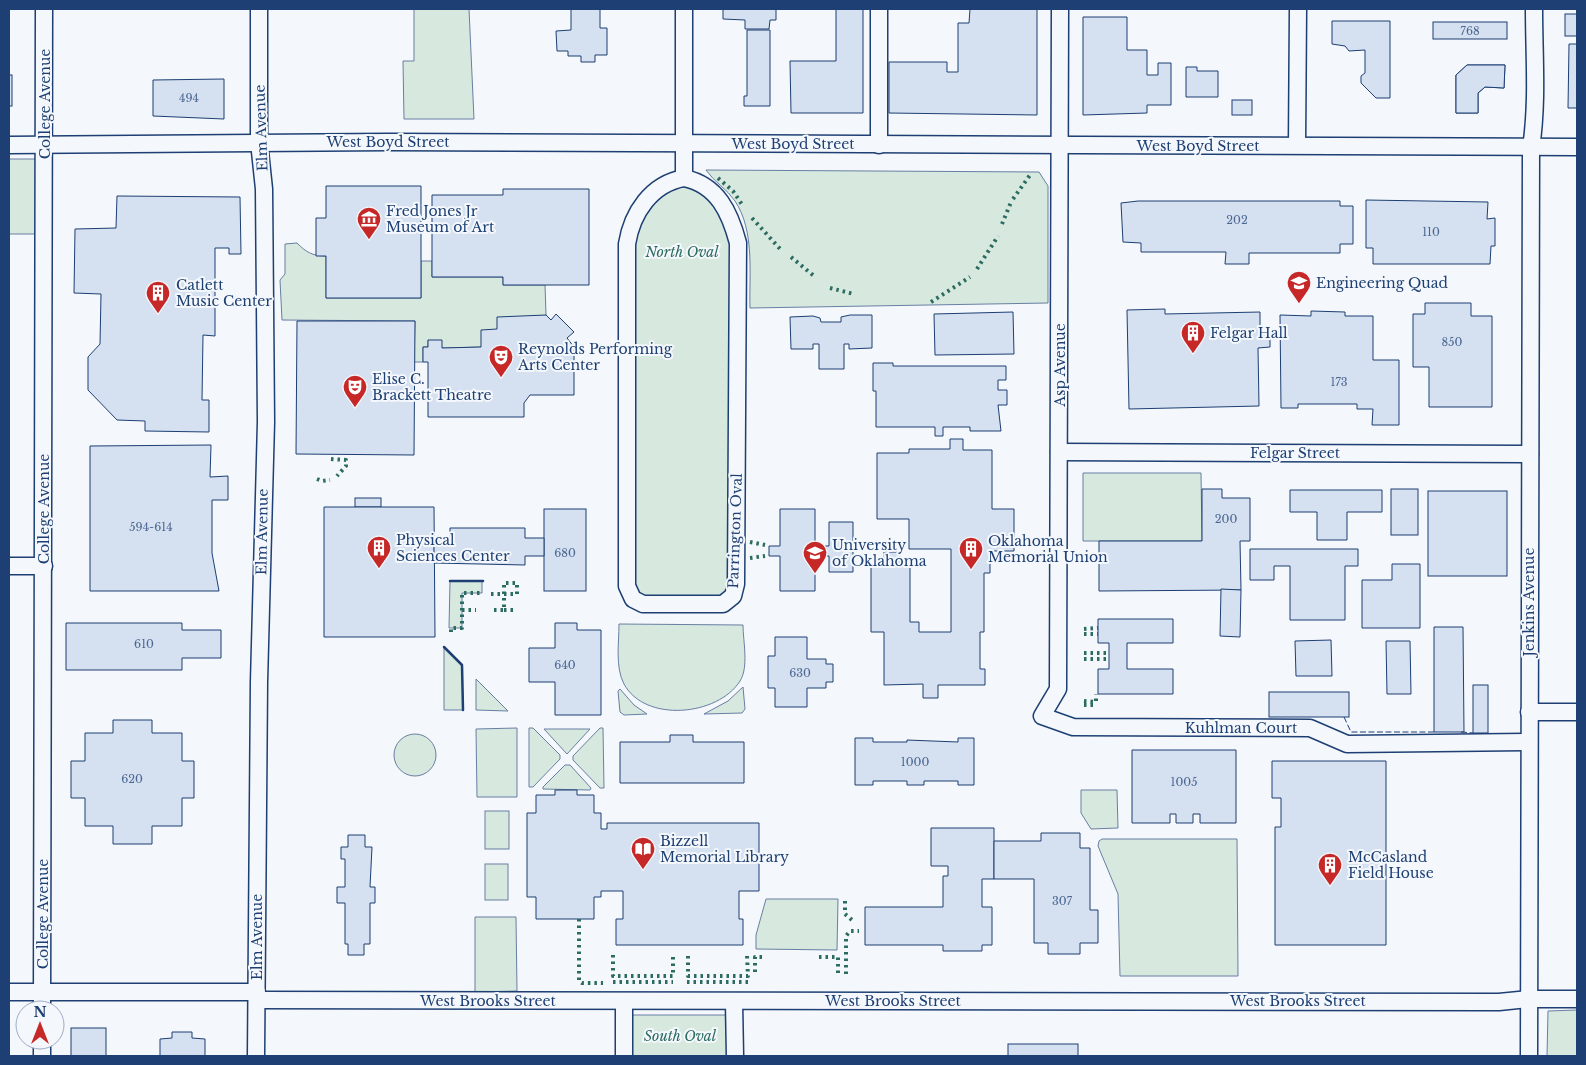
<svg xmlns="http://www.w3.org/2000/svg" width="1586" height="1065" viewBox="0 0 1586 1065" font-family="'Libre Baskerville',serif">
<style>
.green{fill:#d7e8df;stroke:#687fa3}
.building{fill:#d5e0f0;stroke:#1d3f73}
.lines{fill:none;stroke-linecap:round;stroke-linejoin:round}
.minor-casing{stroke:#1d3f73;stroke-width:19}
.minor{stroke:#f4f7fb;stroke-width:16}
.hedge{stroke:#2c6c60;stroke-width:4;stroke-dasharray:2.5 4;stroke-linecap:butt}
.fence{stroke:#1d3f73;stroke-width:1;stroke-dasharray:6 2.5;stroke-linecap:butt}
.wall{stroke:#1d3f73;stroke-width:2.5}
.labels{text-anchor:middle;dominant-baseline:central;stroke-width:4;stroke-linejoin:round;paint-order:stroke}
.number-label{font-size:11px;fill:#4b6792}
.street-label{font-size:14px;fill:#1d3f73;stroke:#f4f7fb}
.poi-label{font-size:14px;fill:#1d3f73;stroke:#f4f7fb;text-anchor:start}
.park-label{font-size:14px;font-style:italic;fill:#2c6c60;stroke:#f4f7fb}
</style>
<rect width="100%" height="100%" fill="#f4f7fb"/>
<g class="green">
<path d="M414,9H469L474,119H404L403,61H414Z"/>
<path d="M9,159H38L42,234H9Z"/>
<path d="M706,170L1039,172L1048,186V303L750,308C749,274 755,231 735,201C727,189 714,182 706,170Z"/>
<path d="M684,178L733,221V596L633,599L628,310L636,214Z"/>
<path d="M297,243C306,252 312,256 326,256V298H421V261H432V277H503V285H545L546,315L497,329L481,347L442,348L428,340V347H423V362H414L415,321L282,320L280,280L285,274V244Z"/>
<path d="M1083,473H1201L1202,541H1083Z"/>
<path d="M450,581H482V593H462V628H449Z"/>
<path d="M619,624L743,625C743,641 749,667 740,681C718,716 645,723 624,684C615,667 619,643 619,624Z"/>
<path d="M444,647L462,665L463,710H444Z"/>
<path d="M476,679L508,711L476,710Z"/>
<path d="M743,687L745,709L742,713L704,714L728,701Z"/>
<path d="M620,689L634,705L647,714L624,715L620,712L618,691Z"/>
<path d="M517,728V797H477L476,729Z"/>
<path d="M529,728H533L560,755V759L533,787H529Z"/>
<path d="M600,728H603L604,788H600L573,760V756Z"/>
<path d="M544,729H590L567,754Z"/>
<circle cx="415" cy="755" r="21"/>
<path d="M565,765H570L591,788L590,790L543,789V787Z"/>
<path d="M1081,790H1117L1118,828L1091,829L1081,813Z"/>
<rect x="485" y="811" width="24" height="38"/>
<path d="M1102,839H1237L1238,976H1120L1118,894L1098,846L1099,841Z"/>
<rect x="485" y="864" width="23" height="36"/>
<path d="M766,899H838L837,950L756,949V935Z"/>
<path d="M475,917H516L517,991L475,992Z"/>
<path d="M1577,1010V1056H1547L1548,1011Z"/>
<rect x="631" y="1015" width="97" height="41"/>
</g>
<g class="building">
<path d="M571,9H600V28H607V55H595V62H581V56H568V51H557L556,31L571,30Z"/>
<path d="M723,9H776V20H770L769,29H745V20L723,19Z"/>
<path d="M836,9H863V113H791L790,61H836Z"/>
<path d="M970,9H1037V115L889,113V62H947V72H958V23H969Z"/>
<rect x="1565" y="14" width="12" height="22"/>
<path d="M1083,17H1127V50H1147V75H1158V63H1171V105H1147V113L1083,115Z"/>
<path d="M1332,21H1390V98H1376L1361,83V76L1365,73V50L1349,51L1345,46L1332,44Z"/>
<rect x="1433" y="22" width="74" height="17"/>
<path d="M747,30H770V106H744V96H747Z"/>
<path d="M1569,44H1577V108H1568Z"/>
<path d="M1467,65H1505L1504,88L1485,87L1478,93V113H1456V75Z"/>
<path d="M1467,65H1505L1504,88L1485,87L1478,93V113H1456V75Z"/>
<path d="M1186,67H1197V71H1218V97H1186Z"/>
<rect x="9" y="75" width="3" height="31"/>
<path d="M224,79V119L153,116V80Z"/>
<rect x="1232" y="100" width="20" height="15"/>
<path d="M326,186H421V298H326V256H316V218H326Z"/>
<path d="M503,189H589V285H503V277H432V195H503Z"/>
<path d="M117,196L240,197L241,254H229V248H215V336L203,335L202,400H209V432L145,431V421L117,420L88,390V357L100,344L101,294L74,293L75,229L116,228Z"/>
<path d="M1366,200L1488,202L1487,219L1495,218V246H1491L1490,264H1373V248H1366Z"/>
<path d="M1138,201H1340V206H1353V244H1340V253H1249V264H1225L1226,252H1141V243L1123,242L1121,203Z"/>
<path d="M1425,303H1471V316H1492V407H1429V367H1413V314H1425Z"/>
<path d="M1165,309V314L1260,312V332H1270V347L1258,348L1259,406L1129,409L1127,310Z"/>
<path d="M1311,311L1345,312V316H1373V360H1399V425H1372L1373,409H1357V404H1298V408H1281L1280,315L1311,316Z"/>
<path d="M1013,312L1014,354L935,355L934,314Z"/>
<path d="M556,314L574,332L567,338L574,347V395H530L524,403V417H428V362H423V347H428V340H442V348L481,347V330L497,329V317L546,315L551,320Z"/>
<path d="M850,315H872V348L849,349V344H844V369H819V344H813V349H791L790,317L813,316L820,318L821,322H841V317Z"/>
<path d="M297,321H415L414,455L296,454Z"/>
<path d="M873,363H893V366H1006V380H998V390H1007V405H998L1001,431H970V427H943V436H935V427H876V391H873Z"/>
<path d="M950,439H963V450H992V509H1014V551H990V573H984V632H980V669H985V685H938V698H923V684L884,685V632H871V567L884,566V552H899V566H910V622H919V632H951V549H909V519H877V453H909V449H950Z"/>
<path d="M211,445L210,477L228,476V500H212V553L219,591H90V446Z"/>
<path d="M1202,489H1222V498H1250V541H1240L1241,590L1099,591V541H1202Z"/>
<rect x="1391" y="489" width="27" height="46"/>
<path d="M1290,490H1382V512H1347V540H1317V512H1290Z"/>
<rect x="1428" y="491" width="79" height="85"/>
<rect x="355" y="498" width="26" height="9"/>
<path d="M324,507H434L435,637H324Z"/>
<rect x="544" y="509" width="42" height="82"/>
<path d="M780,509H815V546H829V522H853V572H829V556H815V591H780V556H769V546H780Z"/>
<path d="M450,528H525V538H544V556H525V565L434,563V539H450Z"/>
<path d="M1250,549H1358V566H1345V620H1290V566H1274V580H1250Z"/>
<path d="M1392,564H1420V628H1362V580H1392Z"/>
<path d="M1221,589L1241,590L1240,637L1220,636Z"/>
<path d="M1098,619H1173V643H1127V669H1173V694H1098V669H1109V643H1098Z"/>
<path d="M66,623H182V630H221V658H182V670H66Z"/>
<path d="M555,623H577V630H601V715H555V682H529V648H555Z"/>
<path d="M1434,627H1463L1464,732H1434Z"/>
<path d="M775,637H807V659H826V664H833V682H826V688H807V707H775V688H768V656H775Z"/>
<path d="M1331,640L1332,676H1296L1295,641Z"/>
<path d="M1386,641H1410L1411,694H1387Z"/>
<rect x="1473" y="685" width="15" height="48"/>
<rect x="1269" y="692" width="80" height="25"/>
<path d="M113,720H152V733H182V761H194V798H182V826H152V844H113V826H85V798H71V761H85V733H113Z"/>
<path d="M670,735H693V742H744V783H620V742H670Z"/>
<path d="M855,738H873V742H907V740L958,742V738H974V785H958V781H924V785H907V781H873V785H855Z"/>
<path d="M1132,750H1236V823H1200V814H1193V823H1176V814H1170V823H1132Z"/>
<path d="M1272,761H1386V945H1275V827H1281V798H1272Z"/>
<path d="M555,790H577V795H594V813H601V829H607V823H759V891H739V919H743V945H616V919H623V891H601V897H594V919H536V897H527V813H536V795H555Z"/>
<path d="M931,828H994V879H982V907H992V945H982V951H943V945H865V907H943V876H948V866H931Z"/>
<path d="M1041,833H1080V848H1090V910H1098V943H1080V954H1048V943H1034V879H994V841H1041Z"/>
<path d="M348,835H365V847H372L370,887H375V903H370V944H364V955H348V944H345V903H337V887H345V859H341V847H348Z"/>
<rect x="71" y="1028" width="35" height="28"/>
<path d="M172,1032H192V1038L205,1039V1056H160V1039L172,1038Z"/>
<rect x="1008" y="1044" width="70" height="12"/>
</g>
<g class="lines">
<defs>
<g id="minor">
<path d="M1060,9L1058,689L1042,716L1073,727L1310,728L1347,744L1529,742"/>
<path d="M9,145L389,142L1577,147"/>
<path d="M879,145V9"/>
<path d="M1297,145L1298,9"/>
<path d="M684,178C718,185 730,213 738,243L736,584L733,596L723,604H643L633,599L627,586V244C632,213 651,184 684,178Z"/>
<path d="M684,178V9"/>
<path d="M1059,452L1530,454"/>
<path d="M9,566H44"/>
<path d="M1529,712H1577"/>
<path d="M9,992H257"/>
<path d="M257,1000L1499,1002L1529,999H1577"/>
<path d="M624,1002V1056"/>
<path d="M734,1002L735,1056"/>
<path d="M42,1010L44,9"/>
<path d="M42,1056V1040"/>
<path d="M256,1056L259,682L266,422L264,189L259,142V9"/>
<path d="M1529,1056L1531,148C1538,101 1534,56 1534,9"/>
</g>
</defs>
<use href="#minor" class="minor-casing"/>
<use href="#minor" class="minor"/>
<g class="hedge">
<path d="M718,178L733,191L743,206"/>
<path d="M1013,199L1030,175"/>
<path d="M752,218L782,251"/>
<path d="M1002,224L1011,202"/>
<path d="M791,257L814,276"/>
<path d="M977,269L998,236"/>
<path d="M830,288L854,294"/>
<path d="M931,302L970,277"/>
<path d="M331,459L346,460V466L337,476"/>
<path d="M317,479L322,481L330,480"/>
<path d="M750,542L765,545"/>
<path d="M750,558L765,556"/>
<path d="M491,594H517V583H504V610H494"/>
<path d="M462,610H476"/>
<path d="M504,610H517"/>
<path d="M1084,629L1098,628"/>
<path d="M451,632V628H462V593H482"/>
<path d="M1084,634H1098"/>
<path d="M1084,653H1109"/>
<path d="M1084,659H1109"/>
<path d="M1084,701L1096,702V694"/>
<path d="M1084,705H1095"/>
<path d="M845,901V914L852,920"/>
<path d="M579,919V981L582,983H603"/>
<path d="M613,955V976H673V956"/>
<path d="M688,956V976H748L747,956"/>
<path d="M819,957H838V976"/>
<path d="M755,972V957H764"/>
<path d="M846,974V936L850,931H859"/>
<path d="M613,982H673"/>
<path d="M687,982H748"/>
</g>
<g class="fence">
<path d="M1344,717L1351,732H1436"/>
<path d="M1461,732L1473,733"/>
</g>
<g class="wall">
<path d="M450,581H483"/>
<path d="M444,647L462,665L463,710"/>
</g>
</g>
<defs>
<symbol id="museum-pin" viewBox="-11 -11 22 30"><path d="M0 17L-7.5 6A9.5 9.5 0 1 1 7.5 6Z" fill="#c62828" stroke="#f4f7fb"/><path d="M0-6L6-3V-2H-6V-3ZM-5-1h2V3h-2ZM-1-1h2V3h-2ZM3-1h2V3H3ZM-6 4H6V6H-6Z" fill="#fff"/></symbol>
<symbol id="university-pin" viewBox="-11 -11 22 30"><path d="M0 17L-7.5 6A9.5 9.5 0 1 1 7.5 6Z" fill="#c62828" stroke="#f4f7fb"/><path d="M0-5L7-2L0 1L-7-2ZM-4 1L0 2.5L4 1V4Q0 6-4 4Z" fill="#fff"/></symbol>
<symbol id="building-pin" viewBox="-11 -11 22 30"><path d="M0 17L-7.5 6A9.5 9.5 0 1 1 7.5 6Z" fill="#c62828" stroke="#f4f7fb"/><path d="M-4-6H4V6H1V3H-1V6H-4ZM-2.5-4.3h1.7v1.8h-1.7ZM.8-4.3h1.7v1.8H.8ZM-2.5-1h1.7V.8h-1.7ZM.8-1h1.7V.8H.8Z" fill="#fff"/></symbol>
<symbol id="theatre-pin" viewBox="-11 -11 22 30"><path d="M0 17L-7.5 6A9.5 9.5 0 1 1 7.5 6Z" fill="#c62828" stroke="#f4f7fb"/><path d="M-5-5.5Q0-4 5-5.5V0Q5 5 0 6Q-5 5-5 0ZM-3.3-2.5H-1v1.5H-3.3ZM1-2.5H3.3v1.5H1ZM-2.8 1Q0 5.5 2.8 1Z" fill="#fff"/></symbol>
<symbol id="library-pin" viewBox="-11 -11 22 30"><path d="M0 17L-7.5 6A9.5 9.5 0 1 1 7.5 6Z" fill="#c62828" stroke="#f4f7fb"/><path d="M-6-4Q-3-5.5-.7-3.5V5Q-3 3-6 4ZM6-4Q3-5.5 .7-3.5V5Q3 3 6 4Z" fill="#fff"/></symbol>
</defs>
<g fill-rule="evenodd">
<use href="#museum-pin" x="355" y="205" width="28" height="38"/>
<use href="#university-pin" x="1285" y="269" width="28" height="38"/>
<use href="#building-pin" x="144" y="279" width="28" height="38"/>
<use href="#building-pin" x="1179" y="319" width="28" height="38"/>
<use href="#theatre-pin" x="487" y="343" width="28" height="38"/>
<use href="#theatre-pin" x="341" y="373" width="28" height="38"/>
<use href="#building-pin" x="365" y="534" width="28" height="38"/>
<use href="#building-pin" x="957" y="535" width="28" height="38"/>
<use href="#university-pin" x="801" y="539" width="28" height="38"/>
<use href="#library-pin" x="629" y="835" width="28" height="38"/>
<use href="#building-pin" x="1316" y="851" width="28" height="38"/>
</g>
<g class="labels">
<g class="number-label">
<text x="1470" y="31">768</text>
<text x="189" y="98">494</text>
<text x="1237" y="220">202</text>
<text x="1431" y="232">110</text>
<text x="1452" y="342">850</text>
<text x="1339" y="382">173</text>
<text x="1226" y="519">200</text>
<text x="151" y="527">594-614</text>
<text x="565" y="553">680</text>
<text x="144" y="644">610</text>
<text x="565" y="665">640</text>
<text x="800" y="673">630</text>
<text x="915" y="762">1000</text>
<text x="132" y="779">620</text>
<text x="1184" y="782">1005</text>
<text x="1062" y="901">307</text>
</g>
<g class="street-label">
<text transform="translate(45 104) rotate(-90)">College Avenue</text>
<text transform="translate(261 128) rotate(-92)">Elm Avenue</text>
<text x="388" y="142">West Boyd Street</text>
<text x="793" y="144">West Boyd Street</text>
<text x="1198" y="146">West Boyd Street</text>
<text transform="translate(1060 365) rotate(-90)">Asp Avenue</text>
<text x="1295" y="453">Felgar Street</text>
<text transform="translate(44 509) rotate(-90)">College Avenue</text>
<text transform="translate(735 531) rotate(-88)">Parrington Oval</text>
<text transform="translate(262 532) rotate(-89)">Elm Avenue</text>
<text transform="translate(1529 602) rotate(-90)">Jenkins Avenue</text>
<text x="1241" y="728">Kuhlman Court</text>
<text transform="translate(43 914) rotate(-90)">College Avenue</text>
<text transform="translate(257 937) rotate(-90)">Elm Avenue</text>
<text x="488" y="1001">West Brooks Street</text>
<text x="893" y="1001">West Brooks Street</text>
<text x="1298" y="1001">West Brooks Street</text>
</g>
<g class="poi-label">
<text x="386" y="211">Fred Jones Jr<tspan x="386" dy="16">Museum of Art</tspan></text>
<text x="1316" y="283">Engineering Quad</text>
<text x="176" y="285">Catlett<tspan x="176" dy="16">Music Center</tspan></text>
<text x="1210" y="333">Felgar Hall</text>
<text x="518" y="349">Reynolds Performing<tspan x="518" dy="16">Arts Center</tspan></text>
<text x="372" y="379">Elise C.<tspan x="372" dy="16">Brackett Theatre</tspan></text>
<text x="396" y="540">Physical<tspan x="396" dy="16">Sciences Center</tspan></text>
<text x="988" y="541">Oklahoma<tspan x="988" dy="16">Memorial Union</tspan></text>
<text x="832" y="545">University<tspan x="832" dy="16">of Oklahoma</tspan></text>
<text x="660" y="841">Bizzell<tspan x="660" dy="16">Memorial Library</tspan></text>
<text x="1348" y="857">McCasland<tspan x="1348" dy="16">Field House</tspan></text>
</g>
<g class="park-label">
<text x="682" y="252">North Oval</text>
<text x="680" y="1036">South Oval</text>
</g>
</g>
<rect width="1586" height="1065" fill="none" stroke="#1d3f73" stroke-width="20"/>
<g transform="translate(40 1025)"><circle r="24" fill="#f4f7fb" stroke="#9eadc5"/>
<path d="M0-4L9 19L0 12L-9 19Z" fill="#c62828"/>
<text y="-8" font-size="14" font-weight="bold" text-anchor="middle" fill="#1d3f73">N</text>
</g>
</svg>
